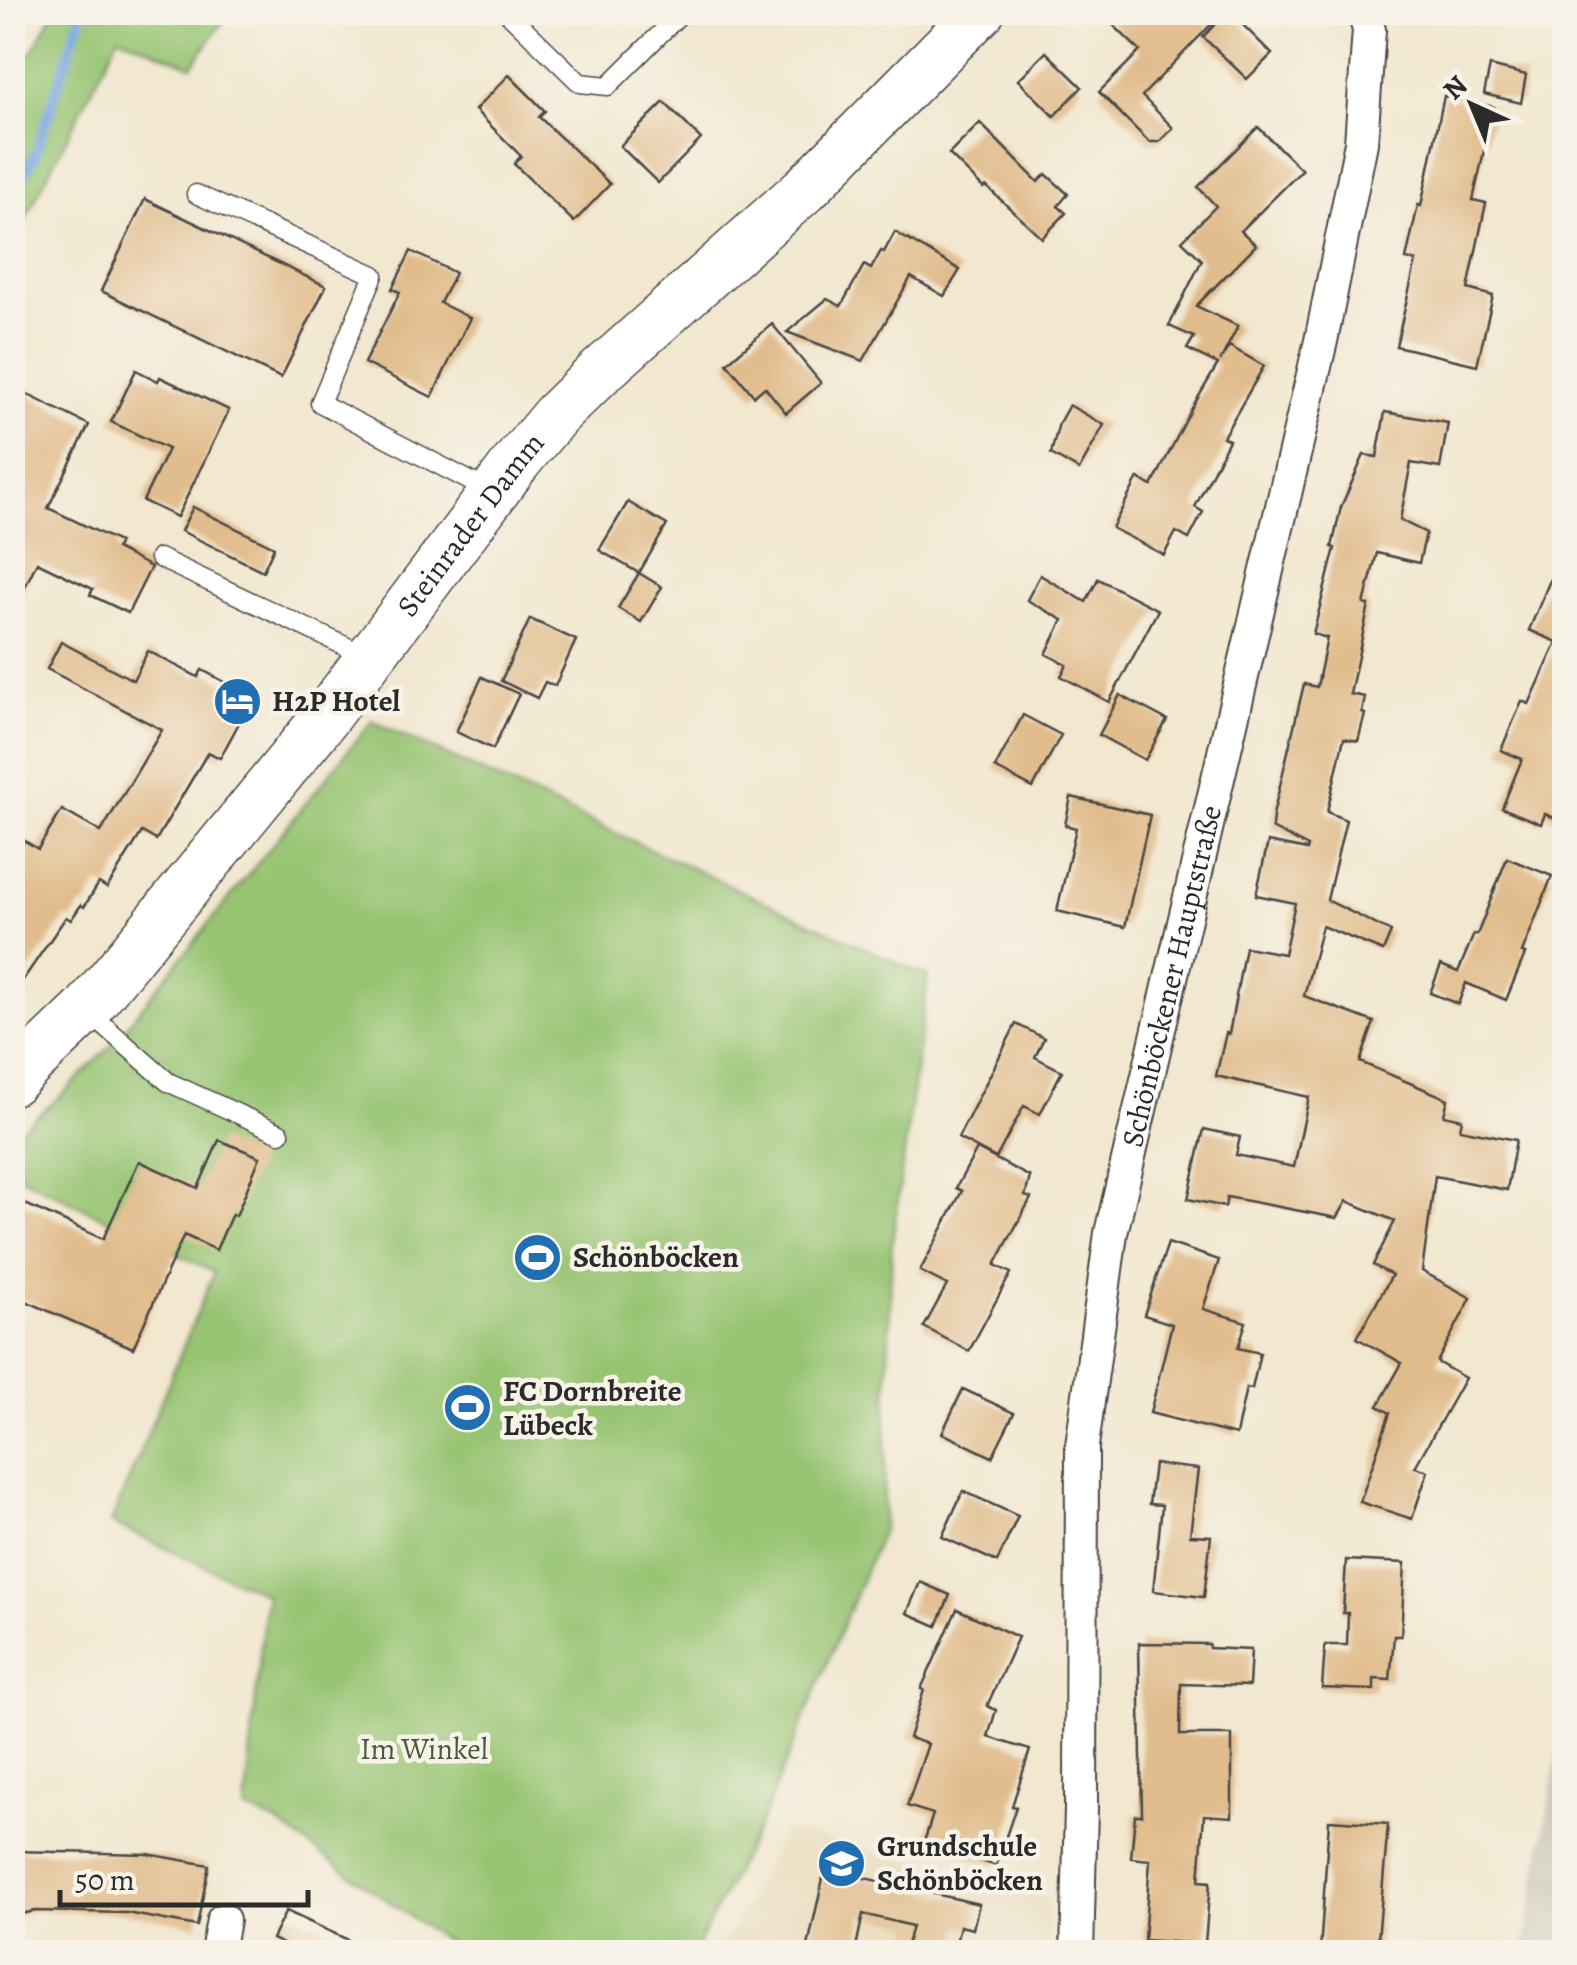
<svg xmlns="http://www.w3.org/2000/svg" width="1577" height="1965" viewBox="0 0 1577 1965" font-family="Alegreya,serif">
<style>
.built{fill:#e8daba}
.industrial{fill:#c9c4b8}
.green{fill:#97c472;stroke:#61784e;stroke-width:2.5}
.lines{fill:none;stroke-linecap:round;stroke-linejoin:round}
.stream{stroke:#78a6e1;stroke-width:10}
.building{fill:#e1bc8c}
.service-casing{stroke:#494744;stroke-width:21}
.minor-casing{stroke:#494744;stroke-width:36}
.secondary-casing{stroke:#494744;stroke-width:51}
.service{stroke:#fff;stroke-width:18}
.minor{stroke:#fff;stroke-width:32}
.secondary{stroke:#fff;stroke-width:48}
.labels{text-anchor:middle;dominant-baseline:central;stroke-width:9;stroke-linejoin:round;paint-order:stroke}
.street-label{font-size:30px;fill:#2b2b2b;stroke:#f7f3e8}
.poi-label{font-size:30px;font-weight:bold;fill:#2b2b2b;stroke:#f7f3e8;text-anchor:start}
.park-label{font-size:30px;fill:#4b5940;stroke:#f7f3e8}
</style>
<rect width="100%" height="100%" fill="#f7f3e8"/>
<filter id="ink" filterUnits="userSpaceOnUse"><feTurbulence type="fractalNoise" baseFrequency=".01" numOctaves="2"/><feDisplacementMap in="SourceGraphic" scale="20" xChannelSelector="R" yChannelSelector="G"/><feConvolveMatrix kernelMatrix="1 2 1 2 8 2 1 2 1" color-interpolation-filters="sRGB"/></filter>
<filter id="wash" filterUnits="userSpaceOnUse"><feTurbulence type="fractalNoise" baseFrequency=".0048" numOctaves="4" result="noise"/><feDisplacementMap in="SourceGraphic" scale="40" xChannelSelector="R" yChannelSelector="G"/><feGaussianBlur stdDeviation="2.25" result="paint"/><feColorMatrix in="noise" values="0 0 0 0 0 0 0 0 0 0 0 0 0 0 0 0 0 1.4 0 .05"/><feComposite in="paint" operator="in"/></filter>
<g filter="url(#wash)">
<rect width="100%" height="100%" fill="#f2e7cf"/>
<path class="built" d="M785,1829L1049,1898L1048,1952H720Z"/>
<path class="industrial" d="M1564,1711V1952H1524Z"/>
<g class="green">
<path d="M53,13H229L192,66L119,36L13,243V58L32,53Z"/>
<path d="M372,721L928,977L892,1242L883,1528L764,1815L694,1952H461L276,1822L245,1809L266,1594L111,1523L214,1272L13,1173L12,1136L60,1097L108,1049Z"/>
</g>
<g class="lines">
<path class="stream" d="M12,197L35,155L82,12"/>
</g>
<g id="blocks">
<g class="building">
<path d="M1100,12H1223L1142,96L1173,128L1159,142H1149L1099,92L1140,51Z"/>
<path d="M1227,12H1230L1272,54L1247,79L1203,37Z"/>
<path d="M1046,52L1082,87L1054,116L1018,80Z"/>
<path d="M1490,66L1526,75L1521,103L1484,94Z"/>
<path d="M509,75L545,111L539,117L610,184L574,222L514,164L521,156L475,110Z"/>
<path d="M1444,96L1494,107L1473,200L1486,203L1468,289L1493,296L1477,365L1396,346L1416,261L1406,259L1418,205L1421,206Z"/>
<path d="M664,102L701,139L658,183L620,146Z"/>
<path d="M980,123L1038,182L1046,174L1068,194L1058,206L1066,213L1042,238L986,186L983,188L949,154Z"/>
<path d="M1258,127L1302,170L1241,231L1256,245L1196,306L1238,326L1220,361L1229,346L1264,366L1223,437L1229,440L1195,507L1203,512L1189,539L1176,532L1164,555L1112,528L1138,478L1152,486L1192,408L1218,364L1187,349L1194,337L1169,326L1202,260L1182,241L1216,206L1198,187Z"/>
<path d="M145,199L326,286L281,378L101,291Z"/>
<path d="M895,232L960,270L944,296L911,277L863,361L787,332L827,299L841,306L864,265L871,269L881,251L884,252Z"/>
<path d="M411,251L455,273L440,303L470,318L432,397L364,363L400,292L392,289Z"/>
<path d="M772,324L821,383L786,413L765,387L754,396L727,363Z"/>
<path d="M136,370L158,381L160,377L229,410L177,517L143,501L168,449L111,422Z"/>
<path d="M12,387L89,425L48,508L119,542L116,549L151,567L128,613L90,595L93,589L37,562L12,614Z"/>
<path d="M1069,405L1104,425L1079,470L1051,454L1059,423Z"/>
<path d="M1385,412L1448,423L1440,468L1411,463L1400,520L1426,533L1419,563L1377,553L1364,604L1369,605L1350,694L1365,697L1362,713L1365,714L1358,741L1344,738L1327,812L1346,820L1327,900L1391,932L1383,951L1322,926L1304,996L1374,1022L1360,1062L1448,1099L1444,1115L1462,1119L1460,1129L1516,1140L1507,1190L1435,1176L1422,1271L1471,1298L1437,1362L1465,1378L1415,1467L1428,1471L1412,1519L1360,1502L1390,1413L1378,1406L1402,1363L1357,1338L1392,1275L1373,1265L1395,1221L1347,1201L1337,1218L1227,1197L1225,1207L1188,1199L1204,1129L1240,1137L1236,1155L1294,1167L1309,1097L1216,1076L1226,1033L1229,1034L1245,947L1284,954L1295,903L1256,895L1268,842L1307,850L1308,847L1272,828L1273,815L1304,684L1317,687L1327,638L1313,634L1335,548L1332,547L1341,507L1364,455L1377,457Z"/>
<path d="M628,502L667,525L639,573L599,550Z"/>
<path d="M193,507L274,547L263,571L181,531Z"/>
<path d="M1564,547V822L1545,814L1541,824L1502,808L1522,759L1501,750L1522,701L1529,704L1557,642L1529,630Z"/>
<path d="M639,573L662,587L641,622L618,608Z"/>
<path d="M1040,575L1086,602L1098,579L1158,610L1109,702L1061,676L1067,665L1046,654L1063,620L1027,600Z"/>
<path d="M530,619L576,640L555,686L545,682L537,698L501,681Z"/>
<path d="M61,642L133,680L148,651L198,677L202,670L253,697L220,758L208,752L156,840L142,832L107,888L99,883L84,907L81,905L71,920L66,917L12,996V833L38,849L62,810L101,832L162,730L47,669Z"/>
<path d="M482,677L519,694L493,749L456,732Z"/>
<path d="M1120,695L1167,720L1145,760L1099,735Z"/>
<path d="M1023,715L1061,735L1033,788L995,768Z"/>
<path d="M1071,797L1150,815L1125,927L1057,911L1076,828L1065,825Z"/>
<path d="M1507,858L1552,876L1522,953L1525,954L1506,1000L1466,983L1458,1004L1430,993L1441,965L1458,972L1474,934L1477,935Z"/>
<path d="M1016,1024L1044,1038L1035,1057L1062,1071L1040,1114L1024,1106L996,1158L958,1138Z"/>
<path d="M219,1140L260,1157L236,1216L232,1214L216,1250L184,1235L133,1348L12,1295V1198L103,1239L139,1161L198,1188Z"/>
<path d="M977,1149L1030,1177L1025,1196L1031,1198L995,1265L1011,1273L969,1351L924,1327L947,1285L920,1271L962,1191L956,1188Z"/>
<path d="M1168,1243L1219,1260L1203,1309L1246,1322L1238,1348L1260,1353L1252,1389L1246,1388L1236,1435L1150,1413L1172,1324L1144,1315Z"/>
<path d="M963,1389L1014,1413L992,1457L942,1433Z"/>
<path d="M1154,1464L1198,1469L1190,1535L1211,1536L1204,1597L1153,1591L1162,1505L1149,1504Z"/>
<path d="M963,1491L1018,1516L997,1562L942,1537Z"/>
<path d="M1346,1560L1405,1563L1401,1636H1394L1390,1680L1374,1679V1690L1322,1688L1325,1645H1347L1348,1613H1343Z"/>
<path d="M920,1582L950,1595L937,1626L907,1613Z"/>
<path d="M957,1609L1018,1637L987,1706L996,1710L988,1737L1030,1750L1012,1806L1016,1807L996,1866L924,1842L933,1814L907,1806L928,1744L909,1738L924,1690L921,1689Z"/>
<path d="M1139,1643L1209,1644V1648L1251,1650L1249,1686L1181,1684L1180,1735H1232V1817L1204,1815L1199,1881L1210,1882L1205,1944L1144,1940L1150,1860L1131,1858L1135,1815H1142Z"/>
<path d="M1329,1820L1388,1824L1377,1952H1320Z"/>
<path d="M12,1851L148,1854L209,1865L197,1926L127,1913L35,1911L12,1916Z"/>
<path d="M825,1869L979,1904L973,1929L960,1926L954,1952H905L912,1926L863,1914L855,1952H842L808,1946Z"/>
<path d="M286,1911L374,1952H300L272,1939Z"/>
</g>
</g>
</g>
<g filter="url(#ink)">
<use href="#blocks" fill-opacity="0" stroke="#494744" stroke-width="2.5"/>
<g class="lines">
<defs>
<g id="service">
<path d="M507,12L580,83L608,86L682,12"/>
<path d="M196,194L374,275L320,403L493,493"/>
<path d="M159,558L366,656"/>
<path d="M86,1010L168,1082L280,1133"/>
</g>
<g id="minor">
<path d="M217,1952L223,1920"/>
<path id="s1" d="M1077,1952L1081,1809L1082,1446L1111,1233L1321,341L1361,143L1369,30L1364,12"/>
</g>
<g id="secondary">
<path id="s2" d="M12,1081L86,1010L317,728L519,459L555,416L599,373L805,189L980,12"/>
</g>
</defs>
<use href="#service" class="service-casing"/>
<use href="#minor" class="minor-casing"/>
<use href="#secondary" class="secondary-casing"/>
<use href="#service" class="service"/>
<use href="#minor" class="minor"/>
<use href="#secondary" class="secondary"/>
</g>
</g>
<defs>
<symbol id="hotel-disc" viewBox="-11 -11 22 22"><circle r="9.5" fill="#1f6fb2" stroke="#f7f3e8"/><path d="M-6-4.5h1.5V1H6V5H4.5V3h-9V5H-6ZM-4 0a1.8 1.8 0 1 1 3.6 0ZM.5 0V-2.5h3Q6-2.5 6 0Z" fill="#fff"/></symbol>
<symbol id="stadium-disc" viewBox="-11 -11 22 22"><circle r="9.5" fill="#1f6fb2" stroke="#f7f3e8"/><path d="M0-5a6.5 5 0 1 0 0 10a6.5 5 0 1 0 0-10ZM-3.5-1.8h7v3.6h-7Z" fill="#fff"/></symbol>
<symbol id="school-disc" viewBox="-11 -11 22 22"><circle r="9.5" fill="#1f6fb2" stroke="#f7f3e8"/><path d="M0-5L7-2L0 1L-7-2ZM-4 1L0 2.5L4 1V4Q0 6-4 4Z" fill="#fff"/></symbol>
</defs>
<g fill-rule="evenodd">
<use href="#hotel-disc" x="210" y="674" width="55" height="55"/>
<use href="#stadium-disc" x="510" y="1230" width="55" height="55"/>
<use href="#stadium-disc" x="440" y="1380" width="55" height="55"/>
<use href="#school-disc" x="814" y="1836" width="55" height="55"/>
</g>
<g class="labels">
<g class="street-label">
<text stroke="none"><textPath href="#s2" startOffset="722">Steinrader Damm</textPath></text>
<text stroke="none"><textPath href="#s1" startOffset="985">Schönböckener Hauptstraße</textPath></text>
</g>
<g class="poi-label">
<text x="272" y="701">H2P Hotel</text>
<text x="573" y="1257">Schönböcken</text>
<text x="503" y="1391">FC Dornbreite<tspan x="503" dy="34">Lübeck</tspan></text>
<text x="877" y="1846">Grundschule<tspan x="877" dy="34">Schönböcken</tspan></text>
</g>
<g class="park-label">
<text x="424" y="1749">Im Winkel</text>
</g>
</g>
<rect width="1577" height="1965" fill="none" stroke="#f7f3e8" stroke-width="50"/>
<g transform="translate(1472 105) rotate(316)" stroke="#f7f3e8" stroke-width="8" paint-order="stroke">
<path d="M0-8L18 38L0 25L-18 38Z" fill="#2b2b2b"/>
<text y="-15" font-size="28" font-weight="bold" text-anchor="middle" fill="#2b2b2b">N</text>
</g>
<path d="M60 1890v15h248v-15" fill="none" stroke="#2b2b2b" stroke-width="5"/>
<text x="75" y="1890" font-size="30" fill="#2b2b2b" stroke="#f7f3e8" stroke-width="8" paint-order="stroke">50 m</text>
</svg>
